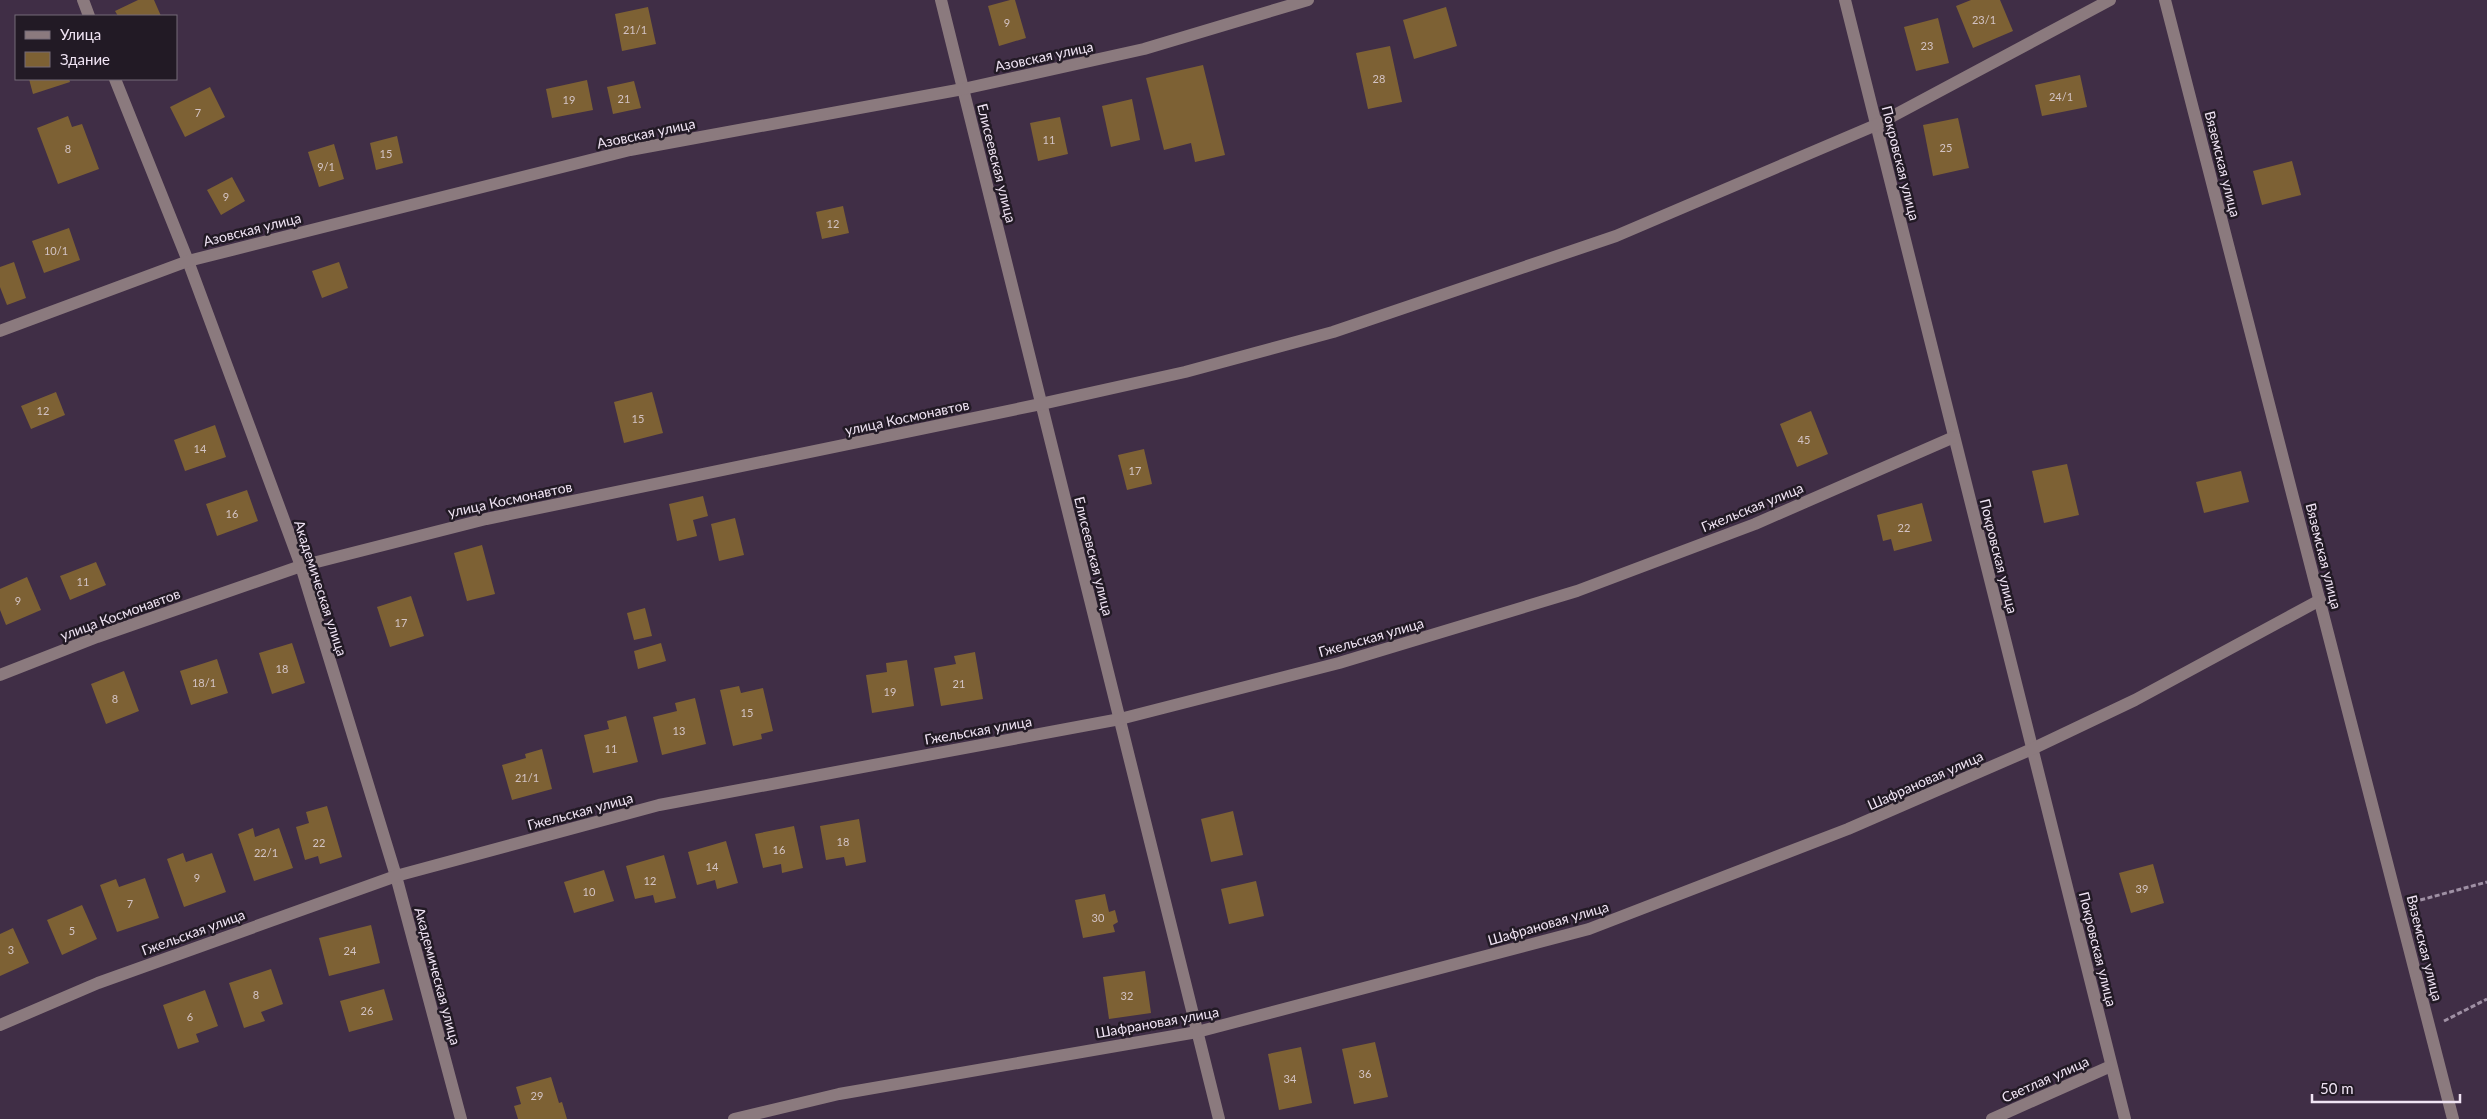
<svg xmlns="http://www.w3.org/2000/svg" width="2487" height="1119" viewBox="0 0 2487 1119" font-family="Lato,sans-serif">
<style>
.building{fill:#7d6134}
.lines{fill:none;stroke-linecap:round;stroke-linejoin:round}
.path{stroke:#9f90a4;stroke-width:3;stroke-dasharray:5 2.5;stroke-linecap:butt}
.minor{stroke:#8b7a7e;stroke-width:12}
.labels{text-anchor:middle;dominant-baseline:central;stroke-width:5;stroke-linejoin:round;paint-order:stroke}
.number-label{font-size:11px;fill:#d3c3c4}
.street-label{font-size:14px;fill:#f0e4f4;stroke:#221a25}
</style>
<rect width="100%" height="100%" fill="#402e46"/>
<g class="building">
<path d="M138,0H154L161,16H118L115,11Z"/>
<path d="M1010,0H1015L1026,38L999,46L988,6Z"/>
<path d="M1971,0H2000L2013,31L1973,48L1956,6Z"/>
<path d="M648,7L656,44L622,51L615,14Z"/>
<path d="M1446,7L1457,46L1414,59L1403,20Z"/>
<path d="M1938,18L1949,63L1916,71L1904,27Z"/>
<path d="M1390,46L1402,102L1368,109L1356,53Z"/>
<path d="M1203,65L1225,155L1195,162L1191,143L1164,150L1146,78Z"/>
<path d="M2080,75L2087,107L2042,116L2035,85Z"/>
<path d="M29,79H69L70,82L33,94Z"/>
<path d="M587,80L593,110L552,118L546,89Z"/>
<path d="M634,81L641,108L613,114L607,87Z"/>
<path d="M210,87L225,117L185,137L170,107Z"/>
<path d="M1132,99L1140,140L1111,147L1102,106Z"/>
<path d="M68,116L72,127L82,124L99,169L58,184L37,128Z"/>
<path d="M1060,117L1068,154L1038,161L1030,123Z"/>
<path d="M1958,118L1969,168L1933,176L1923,125Z"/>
<path d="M397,136L403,163L376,170L370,143Z"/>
<path d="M334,144L344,179L319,187L308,152Z"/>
<path d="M2292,161L2301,195L2262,205L2253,171Z"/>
<path d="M232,177L245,201L221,215L207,190Z"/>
<path d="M843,206L849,233L822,239L816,212Z"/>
<path d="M69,228L80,260L44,273L32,241Z"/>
<path d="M14,262L26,298L7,305L0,287V267Z"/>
<path d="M339,262L348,288L322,298L312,271Z"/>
<path d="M56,392L65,415L31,429L21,406Z"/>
<path d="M652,392L663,433L624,443L614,402Z"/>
<path d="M1811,411L1828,454L1797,467L1780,424Z"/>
<path d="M215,425L226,457L185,471L174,440Z"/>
<path d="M1144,449L1152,484L1127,490L1118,455Z"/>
<path d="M2067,464L2079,515L2044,523L2032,471Z"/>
<path d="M2241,471L2249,502L2204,513L2196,482Z"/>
<path d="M247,490L258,521L217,536L206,504Z"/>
<path d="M703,496L708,516L693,520L697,536L677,541L669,504Z"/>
<path d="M1922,503L1932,541L1894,551L1891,539L1883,541L1877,515Z"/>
<path d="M735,518L744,555L719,561L711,524Z"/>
<path d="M482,545L495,594L467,601L454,553Z"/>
<path d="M96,562L106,585L70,600L60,576Z"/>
<path d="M27,577L41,610L6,625L0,610V589Z"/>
<path d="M411,596L424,636L390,647L377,607Z"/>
<path d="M645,608L652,636L634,640L627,613Z"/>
<path d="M292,643L305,683L272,694L259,653Z"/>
<path d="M661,643L666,661L638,669L634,651Z"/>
<path d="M975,652L983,699L941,706L934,668L956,664L954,656Z"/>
<path d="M217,659L228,693L191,705L180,671Z"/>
<path d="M907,660L914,706L872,713L866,675L887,672L886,663Z"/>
<path d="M124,671L139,711L106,724L91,684Z"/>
<path d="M739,686L741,693L763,688L773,731L761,734L762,739L733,746L720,690Z"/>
<path d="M695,698L706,744L662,755L653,717L677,711L675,703Z"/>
<path d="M626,716L638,762L593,773L584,735L609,729L607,721Z"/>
<path d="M542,749L552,789L512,800L502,765L526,758L525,754Z"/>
<path d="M327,806L342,857L320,864L318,856L305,860L296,827L309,823L306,812Z"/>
<path d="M1233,811L1243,855L1211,862L1201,819Z"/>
<path d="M859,819L866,862L846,866L844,857L826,860L820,826Z"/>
<path d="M794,826L803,868L782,873L781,864L763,868L755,834Z"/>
<path d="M253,828L255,837L279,828L293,868L254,881L238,834Z"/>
<path d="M726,841L738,883L717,889L715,880L697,885L688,852Z"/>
<path d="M183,853L186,862L212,853L226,892L184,907L167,859Z"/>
<path d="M664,855L676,898L655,903L653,895L635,899L626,866Z"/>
<path d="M2153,864L2164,903L2131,913L2119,873Z"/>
<path d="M604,870L614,901L574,913L564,882Z"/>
<path d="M145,878L159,918L117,932L100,885L116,879L119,887Z"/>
<path d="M1256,881L1264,916L1229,924L1221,889Z"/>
<path d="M1105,894L1109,912L1115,910L1118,922L1113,925L1115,932L1083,938L1075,900Z"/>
<path d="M82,905L97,939L62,955L47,920Z"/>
<path d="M371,925L380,963L329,976L319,938Z"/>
<path d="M13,928L29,963L0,976V934Z"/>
<path d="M271,969L283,1004L261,1012L265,1021L244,1028L229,983Z"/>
<path d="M1145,971L1151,1013L1109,1019L1103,977Z"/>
<path d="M384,989L393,1020L349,1032L340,1001Z"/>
<path d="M205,990L218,1026L196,1034L199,1042L178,1049L163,1005Z"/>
<path d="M1375,1042L1388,1097L1354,1104L1342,1049Z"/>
<path d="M1301,1047L1312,1103L1279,1110L1268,1054Z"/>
<path d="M551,1077L559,1103L562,1102L567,1119H518L514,1106L521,1104L516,1087Z"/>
</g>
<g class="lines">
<g class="path">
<path d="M2413,902L2487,882"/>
<path d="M2444,1021L2487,999"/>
</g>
<g class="minor">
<path d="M83,0L89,16"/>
<path d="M941,0L1219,1119"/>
<path d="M1845,0L2125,1119"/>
<path d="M2165,0L2453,1119"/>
<path d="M115,79L188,261L301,566L396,876L461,1119"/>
<path d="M0,331L188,261L630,150L963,89L1144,49L1308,0"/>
<path d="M0,675L97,637L301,566L486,519L1041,404L1185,372L1333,332L1616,236L1876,125L2110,0"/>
<path d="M0,1025L98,983L396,876L659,805L1120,719L1339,663L1577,591L1755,524L1954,437"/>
<path d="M734,1119L839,1094L1197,1032L1589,929L1848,829L2032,749L2135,700L2320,600"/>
<path d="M1992,1119L2111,1066"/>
</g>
</g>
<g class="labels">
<g class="number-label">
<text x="1984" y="19">23/1</text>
<text x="1007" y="22">9</text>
<text x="635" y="29">21/1</text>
<text x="1927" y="45">23</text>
<text x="1379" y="78">28</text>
<text x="2061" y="96">24/1</text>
<text x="624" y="98">21</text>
<text x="569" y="99">19</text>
<text x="198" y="112">7</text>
<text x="1049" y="139">11</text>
<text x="1946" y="147">25</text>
<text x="68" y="148">8</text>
<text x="386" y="153">15</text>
<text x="326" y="166">9/1</text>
<text x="226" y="196">9</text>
<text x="833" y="223">12</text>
<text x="56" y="250">10/1</text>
<text x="43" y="410">12</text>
<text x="638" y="418">15</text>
<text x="1804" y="439">45</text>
<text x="200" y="448">14</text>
<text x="1135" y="470">17</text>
<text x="232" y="513">16</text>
<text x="1904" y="527">22</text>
<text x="83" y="581">11</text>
<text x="18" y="600">9</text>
<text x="401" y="622">17</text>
<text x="282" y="668">18</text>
<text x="204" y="682">18/1</text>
<text x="959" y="683">21</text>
<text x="890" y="691">19</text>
<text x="115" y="698">8</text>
<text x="747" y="712">15</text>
<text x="679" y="730">13</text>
<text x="611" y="748">11</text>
<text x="527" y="777">21/1</text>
<text x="843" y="841">18</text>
<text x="319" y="842">22</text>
<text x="779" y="849">16</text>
<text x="266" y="852">22/1</text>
<text x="712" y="866">14</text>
<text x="197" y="877">9</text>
<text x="650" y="880">12</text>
<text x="2142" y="888">39</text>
<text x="589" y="891">10</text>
<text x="130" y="903">7</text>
<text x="1098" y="917">30</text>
<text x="72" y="930">5</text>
<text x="11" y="949">3</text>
<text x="350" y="950">24</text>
<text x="256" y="994">8</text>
<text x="1127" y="995">32</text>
<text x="367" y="1010">26</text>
<text x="190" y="1016">6</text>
<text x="1365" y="1073">36</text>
<text x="1290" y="1078">34</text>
<text x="537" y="1095">29</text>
</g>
<g class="street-label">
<text transform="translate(1044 56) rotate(-12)">Азовская улица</text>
<text transform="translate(646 133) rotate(-12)">Азовская улица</text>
<text transform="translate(997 163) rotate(76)">Елисеевская улица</text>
<text transform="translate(1901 163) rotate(76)">Покровская улица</text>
<text transform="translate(2223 164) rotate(76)">Вяземская улица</text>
<text transform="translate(252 229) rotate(-14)">Азовская улица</text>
<text transform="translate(907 417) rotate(-12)">улица Космонавтов</text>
<text transform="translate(510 499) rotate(-12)">улица Космонавтов</text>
<text transform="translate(1752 507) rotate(-22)">Гжельская улица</text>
<text transform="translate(1094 556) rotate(76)">Елисеевская улица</text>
<text transform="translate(1999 556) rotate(76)">Покровская улица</text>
<text transform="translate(2324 556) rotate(76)">Вяземская улица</text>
<text transform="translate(321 588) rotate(72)">Академическая улица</text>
<text transform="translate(120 614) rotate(-20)">улица Космонавтов</text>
<text transform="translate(1371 637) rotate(-16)">Гжельская улица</text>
<text transform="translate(978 730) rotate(-10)">Гжельская улица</text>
<text transform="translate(1925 780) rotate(-24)">Шафрановая улица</text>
<text transform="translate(580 811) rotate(-15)">Гжельская улица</text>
<text transform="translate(1548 923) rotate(-16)">Шафрановая улица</text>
<text transform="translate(193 932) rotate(-20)">Гжельская улица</text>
<text transform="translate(2425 948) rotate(76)">Вяземская улица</text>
<text transform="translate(2098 949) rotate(76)">Покровская улица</text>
<text transform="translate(438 976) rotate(75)">Академическая улица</text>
<text transform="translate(1157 1022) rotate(-10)">Шафрановая улица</text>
<text transform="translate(2045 1079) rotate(-24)">Светлая улица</text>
</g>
</g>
<rect x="15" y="15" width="162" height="65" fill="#221a25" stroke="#746b78"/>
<rect x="25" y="31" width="25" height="8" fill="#8b7a7e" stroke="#746b78"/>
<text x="60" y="40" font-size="15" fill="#f0e4f4">Улица</text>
<rect x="25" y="52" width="25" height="15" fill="#7d6134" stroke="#746b78"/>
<text x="60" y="65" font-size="15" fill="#f0e4f4">Здание</text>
<path d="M2312 1094v8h148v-8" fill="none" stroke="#f0e4f4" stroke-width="2.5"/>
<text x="2320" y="1094" font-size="15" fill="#f0e4f4" stroke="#221a25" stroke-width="4" paint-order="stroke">50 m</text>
</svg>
